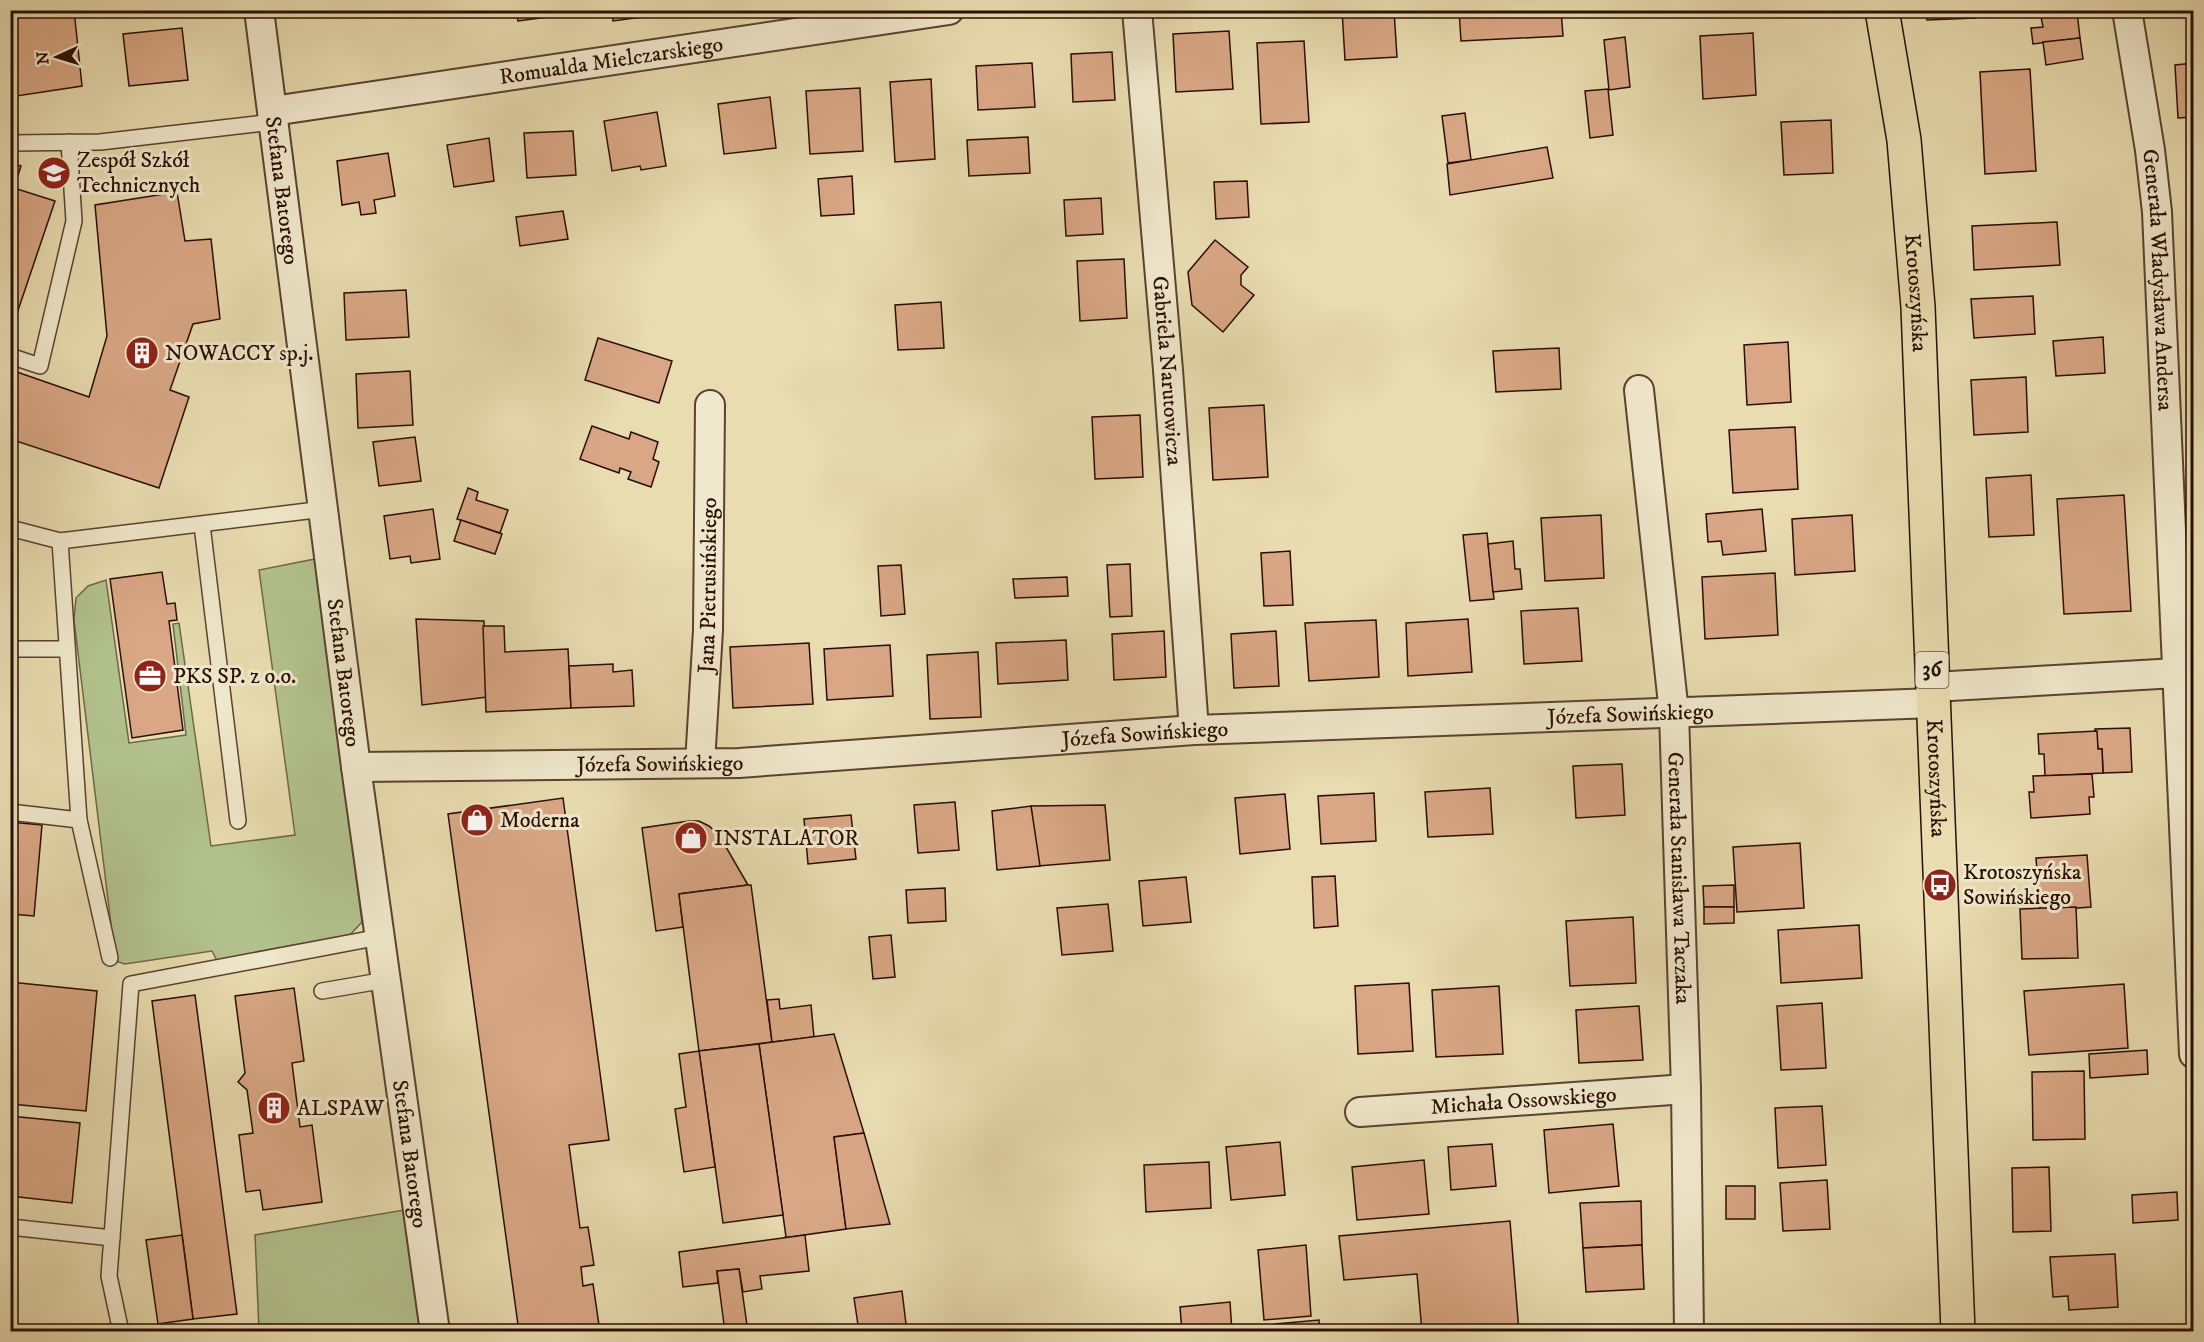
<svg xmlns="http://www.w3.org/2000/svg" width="2204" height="1342" viewBox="0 0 2204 1342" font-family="'IM FELL DW Pica',serif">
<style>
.green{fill:#b2c28e;stroke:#6e6848;stroke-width:1.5}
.building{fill:#d9a785;stroke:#2b0e02;stroke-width:1.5}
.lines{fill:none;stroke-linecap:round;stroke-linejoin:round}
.service-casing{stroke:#5a422e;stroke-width:18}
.minor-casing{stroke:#5a422e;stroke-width:32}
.primary-casing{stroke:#2b0e02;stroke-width:36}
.service{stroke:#f0e8cc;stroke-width:15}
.minor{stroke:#f0e8cc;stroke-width:28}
.primary{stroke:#e8dcb0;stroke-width:33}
.labels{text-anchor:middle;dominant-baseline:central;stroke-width:6;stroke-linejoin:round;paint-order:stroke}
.shield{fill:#f0e8cc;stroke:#664f3f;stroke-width:1.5}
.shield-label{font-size:21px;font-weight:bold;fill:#2b0e02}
.street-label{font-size:22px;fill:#2b0e02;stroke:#f0e8cc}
.poi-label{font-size:22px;fill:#2b0e02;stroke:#f0e8cc;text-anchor:start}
</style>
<rect width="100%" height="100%" fill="#e8dcb0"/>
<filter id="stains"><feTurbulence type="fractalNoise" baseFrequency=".00333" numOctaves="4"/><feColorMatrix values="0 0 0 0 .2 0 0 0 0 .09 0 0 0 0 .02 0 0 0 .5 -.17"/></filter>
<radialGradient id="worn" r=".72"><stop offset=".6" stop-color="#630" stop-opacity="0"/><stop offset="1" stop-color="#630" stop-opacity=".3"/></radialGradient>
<g class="green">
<path d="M315,559L362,922L347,938L217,961L212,951L125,964L118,962L114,949L74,620L76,598L88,586L106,580L129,743L186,735L173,624L179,623L211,846L295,835L259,570Z"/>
<path d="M404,1210L421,1331H259L255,1235Z"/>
</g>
<g class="building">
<path d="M10,10H74L82,86L10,97Z"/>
<path d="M516,10H571V14L518,21Z"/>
<path d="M612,10H665V14L613,21Z"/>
<path d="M1342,10H1394L1397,57L1345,60Z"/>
<path d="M1459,10H1561L1563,36L1461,41Z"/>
<path d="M1690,10H1746V11L1690,14Z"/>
<path d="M1926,10H1974L1975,18L1927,20Z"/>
<path d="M2077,12L2080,38L2033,44L2031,28L2043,27L2041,17Z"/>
<path d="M182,28L188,80L129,86L123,34Z"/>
<path d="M1229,31L1233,89L1176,92L1173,34Z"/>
<path d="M1753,33L1756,95L1703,99L1700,36Z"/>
<path d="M1625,37L1630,87L1609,90L1604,40Z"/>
<path d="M2080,38L2083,59L2046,65L2043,42Z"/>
<path d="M1304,41L1309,122L1261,124L1257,43Z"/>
<path d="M1112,52L1115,100L1073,102L1071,54Z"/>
<path d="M1032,63L1035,107L978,110L976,66Z"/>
<path d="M2194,63V117L2178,118L2175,65Z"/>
<path d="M2030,69L2036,171L1985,174L1980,72Z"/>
<path d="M931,79L935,159L895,162L890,82Z"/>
<path d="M860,88L863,151L810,154L806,91Z"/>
<path d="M1608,89L1613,135L1590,138L1585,91Z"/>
<path d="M770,97L776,148L724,154L718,104Z"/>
<path d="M657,112L666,166L641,170L640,166L612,171L604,121Z"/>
<path d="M1465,113L1471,160L1448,163L1442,116Z"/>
<path d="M1831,120L1833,173L1784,175L1781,122Z"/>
<path d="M573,131L576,175L527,178L524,133Z"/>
<path d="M1028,137L1030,173L969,176L967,140Z"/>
<path d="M489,138L494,181L454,187L447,145Z"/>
<path d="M1547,147L1553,178L1450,195L1447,164Z"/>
<path d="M388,153L395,196L374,200L376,213L361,215L359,202L342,205L337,161Z"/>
<path d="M10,163L21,166L14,188L55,201L10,334Z"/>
<path d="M852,176L854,214L821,216L818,179Z"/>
<path d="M1247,181L1249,217L1216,219L1214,182Z"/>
<path d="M177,192L185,241L211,239L220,319L193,324L170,390L189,397L159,488L10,439V384L14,371L89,397L107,336L95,205Z"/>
<path d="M1101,198L1103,234L1066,236L1064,200Z"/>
<path d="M563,211L568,239L520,246L516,217Z"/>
<path d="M2057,222L2060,265L1974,270L1972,226Z"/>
<path d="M1215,240L1248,267L1241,275V285L1254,295L1223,332L1192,305L1188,272Z"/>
<path d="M1124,259L1127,318L1080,321L1077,261Z"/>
<path d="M406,290L409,337L346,340L344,293Z"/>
<path d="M2033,296L2035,334L1974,338L1971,299Z"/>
<path d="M941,302L944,348L898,350L895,305Z"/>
<path d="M2103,337L2105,373L2056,376L2053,341Z"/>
<path d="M598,338L672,361L659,403L585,380Z"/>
<path d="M1788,342L1791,402L1747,405L1744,345Z"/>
<path d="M1559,348L1561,389L1496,392L1493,351Z"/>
<path d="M410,371L413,425L358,428L356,374Z"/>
<path d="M2026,377L2028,432L1974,435L1971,380Z"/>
<path d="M1264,405L1268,477L1213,480L1209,408Z"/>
<path d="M1140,415L1143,477L1095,479L1092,417Z"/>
<path d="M592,426L629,439L631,432L658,442L653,459L659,462L651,487L628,479L631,472L620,468L619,473L580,459Z"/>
<path d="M1795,427L1798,489L1733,493L1729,430Z"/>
<path d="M415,437L421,481L379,486L373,442Z"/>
<path d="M2031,475L2034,535L1989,537L1986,478Z"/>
<path d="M468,488L478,492L476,500L508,510L500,533L457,519Z"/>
<path d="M2124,495L2131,611L2064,614L2057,499Z"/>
<path d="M433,509L440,559L411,563L410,556L390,559L384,516Z"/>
<path d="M1762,509L1766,551L1723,555L1721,541L1708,542L1706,514Z"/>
<path d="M1601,515L1604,578L1545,581L1541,518Z"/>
<path d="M1852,515L1855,571L1795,575L1792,519Z"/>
<path d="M461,520L502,534L495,554L454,541Z"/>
<path d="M1487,533L1494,599L1470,601L1463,535Z"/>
<path d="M1513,541L1515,569H1520L1522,589L1493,592L1488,544Z"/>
<path d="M1290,551L1293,605L1264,606L1261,553Z"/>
<path d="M1130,564L1132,616L1110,617L1107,565Z"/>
<path d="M901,565L905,614L881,616L878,566Z"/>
<path d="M162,572L167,604L175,603L177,620L169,621L183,730L132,738L110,579Z"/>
<path d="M1775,573L1778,635L1705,639L1702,577Z"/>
<path d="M1067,577L1068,596L1015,598L1013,579Z"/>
<path d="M1578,608L1582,661L1524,664L1521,611Z"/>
<path d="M416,619L484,621L487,697L422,705Z"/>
<path d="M1468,619L1472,672L1408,676L1406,623Z"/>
<path d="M1376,620L1379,677L1309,681L1305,623Z"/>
<path d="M483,626H504L505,652L568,649L571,708L486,712Z"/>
<path d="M1164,631L1166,677L1114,680L1112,634Z"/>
<path d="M1276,631L1279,686L1234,688L1231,634Z"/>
<path d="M1066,640L1068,680L998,684L996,643Z"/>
<path d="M809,643L813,704L733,708L730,647Z"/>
<path d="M890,645L893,696L827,700L824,649Z"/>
<path d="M978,652L981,717L930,719L927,655Z"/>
<path d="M613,664V672L632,670L634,706L571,708L569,666Z"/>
<path d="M2130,728L2132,772L2103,773L2102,749H2098L2095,729Z"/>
<path d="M2097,731L2098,749H2102L2103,773L2045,776L2044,754H2039L2038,734Z"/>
<path d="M1622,764L1625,815L1576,818L1573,766Z"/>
<path d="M2092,774L2094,797H2089L2090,814L2031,818L2029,792H2034L2033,776Z"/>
<path d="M1490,788L1493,834L1428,837L1425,792Z"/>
<path d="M1374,793L1376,841L1321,844L1318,796Z"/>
<path d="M1285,794L1290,849L1240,854L1235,798Z"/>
<path d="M563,798L609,1140L569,1145L580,1228L588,1227L594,1265L581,1267L583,1286L593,1284L600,1332H519L448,814Z"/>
<path d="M955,802L959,850L918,853L914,805Z"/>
<path d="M1105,805L1110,860L1038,866L1031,806Z"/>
<path d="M1031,806L1040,866L997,870L992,811Z"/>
<path d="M851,815L856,859L808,864L804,819Z"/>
<path d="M689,821H699L709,826L719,835L748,885L679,894L683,927L656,931L642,828Z"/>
<path d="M10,822L42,825L34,916L10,914Z"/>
<path d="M1800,843L1804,908L1737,912L1733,847Z"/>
<path d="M2087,855L2091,907L2040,911L2036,858Z"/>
<path d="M1335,876L1338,926L1314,928L1312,877Z"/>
<path d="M1186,877L1191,922L1143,926L1139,881Z"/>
<path d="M748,885H751L772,1042L699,1051L679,894Z"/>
<path d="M1734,885V907H1704L1703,886Z"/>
<path d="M945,888L946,921L908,923L906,890Z"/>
<path d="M1108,904L1113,951L1062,955L1057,908Z"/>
<path d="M1704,907H1734V923L1704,924Z"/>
<path d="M2076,907L2078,958L2022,959L2020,909Z"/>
<path d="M1633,917L1636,983L1570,986L1566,921Z"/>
<path d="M1859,925L1862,978L1781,983L1778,930Z"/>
<path d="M891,935L895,977L873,979L869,937Z"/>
<path d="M10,982L97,991L86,1111L10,1104Z"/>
<path d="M1409,983L1413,1051L1358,1054L1355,986Z"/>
<path d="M2124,984L2128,1048L2029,1055L2024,991Z"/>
<path d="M1499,986L1503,1054L1436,1057L1432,990Z"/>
<path d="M294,988L304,1061L292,1063L300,1127L312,1125L322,1202L263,1210L260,1190L246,1192L239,1135L253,1133L247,1090L238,1082L245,1073L235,996Z"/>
<path d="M195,995L237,1314L193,1319L152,1001Z"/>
<path d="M779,999L780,1009L811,1005L814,1037L772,1042L767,1000Z"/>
<path d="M1822,1003L1826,1068L1781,1070L1777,1006Z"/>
<path d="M1639,1006L1643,1060L1579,1063L1576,1010Z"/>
<path d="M834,1034L864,1133L834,1137L846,1229L783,1238L786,1237L759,1044Z"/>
<path d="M759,1044L783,1215L723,1223L699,1051Z"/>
<path d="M2147,1050L2148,1074L2090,1078L2089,1054Z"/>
<path d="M699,1051L715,1167L684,1172L675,1109L686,1107L679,1054Z"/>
<path d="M2084,1071L2085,1139L2033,1140L2032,1072Z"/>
<path d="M1822,1106L1826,1165L1778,1168L1775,1108Z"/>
<path d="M10,1116L80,1123L72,1203L10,1196Z"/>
<path d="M1613,1124L1619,1186L1549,1193L1544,1130Z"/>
<path d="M864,1133L890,1224L846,1229L834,1137Z"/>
<path d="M1280,1142L1285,1195L1231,1200L1226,1147Z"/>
<path d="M1492,1144L1496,1186L1451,1190L1448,1147Z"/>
<path d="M1424,1160L1429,1214L1357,1220L1352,1167Z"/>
<path d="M1209,1162L1211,1208L1146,1212L1144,1165Z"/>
<path d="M2049,1167L2051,1231L2013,1232L2012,1168Z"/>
<path d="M1827,1180L1830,1229L1783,1231L1780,1183Z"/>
<rect x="1726" y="1186" width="29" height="33"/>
<path d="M2177,1192L2178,1220L2133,1223L2132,1195Z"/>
<path d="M1641,1201L1642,1245L1583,1248L1580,1203Z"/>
<path d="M1510,1221L1519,1332H1422L1417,1274L1344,1280L1339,1236Z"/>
<path d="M182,1235L193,1319L158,1324L146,1240Z"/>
<path d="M805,1235L809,1271L760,1276L762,1289L743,1292L739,1269L717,1271L718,1283L683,1287L679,1252Z"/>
<path d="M1306,1245L1311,1316L1264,1320L1258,1250Z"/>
<path d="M1642,1245L1644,1289L1586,1292L1583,1248Z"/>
<path d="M2115,1254L2118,1307L2069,1310L2068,1296L2053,1297L2050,1257Z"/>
<path d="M739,1269L748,1332H725L717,1271Z"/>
<path d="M902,1291L907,1332H859L854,1298Z"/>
<path d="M1230,1302L1232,1332H1182L1180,1307Z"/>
<path d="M1319,1320L1320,1332H1275V1324Z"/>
</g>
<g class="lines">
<defs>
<g id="service">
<path d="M10,143L100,142L273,122"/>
<path d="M10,356L40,366L74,221L69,142"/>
<path d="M202,525L238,821"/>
<path d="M10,528L60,541"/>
<path d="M10,649H66"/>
<path d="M10,812L79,820L60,541L324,509"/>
<path d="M79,820L110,958"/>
<path d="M322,991L386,980"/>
<path d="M10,1227L112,1238"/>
<path d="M121,1332L109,1276L131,984L380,937"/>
</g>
<g id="minor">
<path id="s1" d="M259,10L356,767L435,1332"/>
<path id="s2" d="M1137,10L1168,370L1194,730"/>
<path id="s3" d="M2127,10L2150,150L2157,212L2194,1054"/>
<path id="s4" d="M273,111L949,10"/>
<path id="s5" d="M1639,390L1674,713L1686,1089L1689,1332"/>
<path d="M1933,687L2194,672"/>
<path id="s6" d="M700,763L708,630L710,405"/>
<path id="s7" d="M356,767L739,763L1194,730L1934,703"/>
<path id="s8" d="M1360,1112L1686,1089"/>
</g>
<g id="primary">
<path id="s9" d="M1882,10L1904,140L1918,307L1958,1332"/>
</g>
</defs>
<use href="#service" class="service-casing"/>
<use href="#minor" class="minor-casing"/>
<use href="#primary" class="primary-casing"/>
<use href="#service" class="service"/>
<use href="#minor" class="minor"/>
<use href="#primary" class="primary"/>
</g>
<defs>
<symbol id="school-disc" viewBox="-11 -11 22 22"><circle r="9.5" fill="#8f2418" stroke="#f0e8cc"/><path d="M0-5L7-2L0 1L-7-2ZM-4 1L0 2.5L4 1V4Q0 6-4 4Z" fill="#fff"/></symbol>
<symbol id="building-disc" viewBox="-11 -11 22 22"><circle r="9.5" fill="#8f2418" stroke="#f0e8cc"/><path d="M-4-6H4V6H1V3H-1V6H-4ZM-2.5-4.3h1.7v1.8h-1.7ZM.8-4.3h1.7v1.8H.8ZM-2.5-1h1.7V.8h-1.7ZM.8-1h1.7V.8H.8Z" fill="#fff"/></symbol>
<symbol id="office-disc" viewBox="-11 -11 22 22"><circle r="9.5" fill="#8f2418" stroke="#f0e8cc"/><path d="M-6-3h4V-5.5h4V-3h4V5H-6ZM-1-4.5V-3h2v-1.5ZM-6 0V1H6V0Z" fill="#fff"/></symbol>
<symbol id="shop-disc" viewBox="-11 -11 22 22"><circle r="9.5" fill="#8f2418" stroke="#f0e8cc"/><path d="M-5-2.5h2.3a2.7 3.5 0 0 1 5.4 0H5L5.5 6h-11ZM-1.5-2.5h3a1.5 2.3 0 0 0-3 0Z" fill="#fff"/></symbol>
<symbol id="bus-disc" viewBox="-11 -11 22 22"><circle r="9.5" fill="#8f2418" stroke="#f0e8cc"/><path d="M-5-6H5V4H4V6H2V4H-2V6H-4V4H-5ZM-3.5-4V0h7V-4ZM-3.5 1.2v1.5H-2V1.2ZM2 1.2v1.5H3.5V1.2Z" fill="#fff"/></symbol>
</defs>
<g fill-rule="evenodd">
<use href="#school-disc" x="35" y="154" width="38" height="38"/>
<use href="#building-disc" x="123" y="334" width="38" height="38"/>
<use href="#office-disc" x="131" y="657" width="38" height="38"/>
<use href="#shop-disc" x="458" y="801" width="38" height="38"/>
<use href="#shop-disc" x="672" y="819" width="38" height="38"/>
<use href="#bus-disc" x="1921" y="866" width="38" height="38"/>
<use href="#building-disc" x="255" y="1089" width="38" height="38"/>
</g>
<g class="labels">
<rect class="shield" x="1915.5" y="652" width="33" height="36" rx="4.5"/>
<g class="shield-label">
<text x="1932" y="670">36</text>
</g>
<g class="street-label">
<text stroke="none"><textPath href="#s4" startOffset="342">Romualda Mielczarskiego</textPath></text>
<text stroke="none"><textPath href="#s1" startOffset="182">Stefana Batorego</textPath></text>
<text stroke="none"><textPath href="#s3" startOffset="272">Generała Władysława Andersa</textPath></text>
<text stroke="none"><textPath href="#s9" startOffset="285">Krotoszyńska</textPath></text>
<text stroke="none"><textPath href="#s2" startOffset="362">Gabriela Narutowicza</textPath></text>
<text stroke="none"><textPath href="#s6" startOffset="178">Jana Pietrusińskiego</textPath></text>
<text stroke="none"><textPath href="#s1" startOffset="668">Stefana Batorego</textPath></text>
<text stroke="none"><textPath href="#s7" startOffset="1276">Józefa Sowińskiego</textPath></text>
<text stroke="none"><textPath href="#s7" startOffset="790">Józefa Sowińskiego</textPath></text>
<text stroke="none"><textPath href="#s7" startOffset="304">Józefa Sowińskiego</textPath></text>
<text stroke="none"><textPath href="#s9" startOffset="771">Krotoszyńska</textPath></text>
<text stroke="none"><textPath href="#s5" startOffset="490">Generała Stanisława Taczaka</textPath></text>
<text stroke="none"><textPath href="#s8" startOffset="164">Michała Ossowskiego</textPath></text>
<text stroke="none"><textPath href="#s1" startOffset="1154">Stefana Batorego</textPath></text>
</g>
<g class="poi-label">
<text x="77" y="160">Zespół Szkół<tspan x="77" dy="25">Technicznych</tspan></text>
<text x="165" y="353">NOWACCY sp.j.</text>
<text x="173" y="676">PKS SP. z o.o.</text>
<text x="500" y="820">Moderna</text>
<text x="714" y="838">INSTALATOR</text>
<text x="1963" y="872">Krotoszyńska<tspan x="1963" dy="25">Sowińskiego</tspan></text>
<text x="297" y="1108">ALSPAW</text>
</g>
</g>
<rect width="2204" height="1342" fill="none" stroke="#e8dcb0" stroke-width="36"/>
<rect x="12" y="12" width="2180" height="1318" fill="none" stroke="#2b0e02" stroke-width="3"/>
<rect x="18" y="18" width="2168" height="1306" fill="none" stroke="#2b0e02" stroke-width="1.5"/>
<g transform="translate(57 57) rotate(266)" stroke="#f0e8cc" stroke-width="4.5" paint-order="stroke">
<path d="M0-4.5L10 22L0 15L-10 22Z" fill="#2b0e02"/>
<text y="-9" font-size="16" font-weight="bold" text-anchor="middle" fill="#2b0e02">N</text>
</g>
<rect width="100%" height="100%" filter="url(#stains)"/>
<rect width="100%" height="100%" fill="url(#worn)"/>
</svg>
